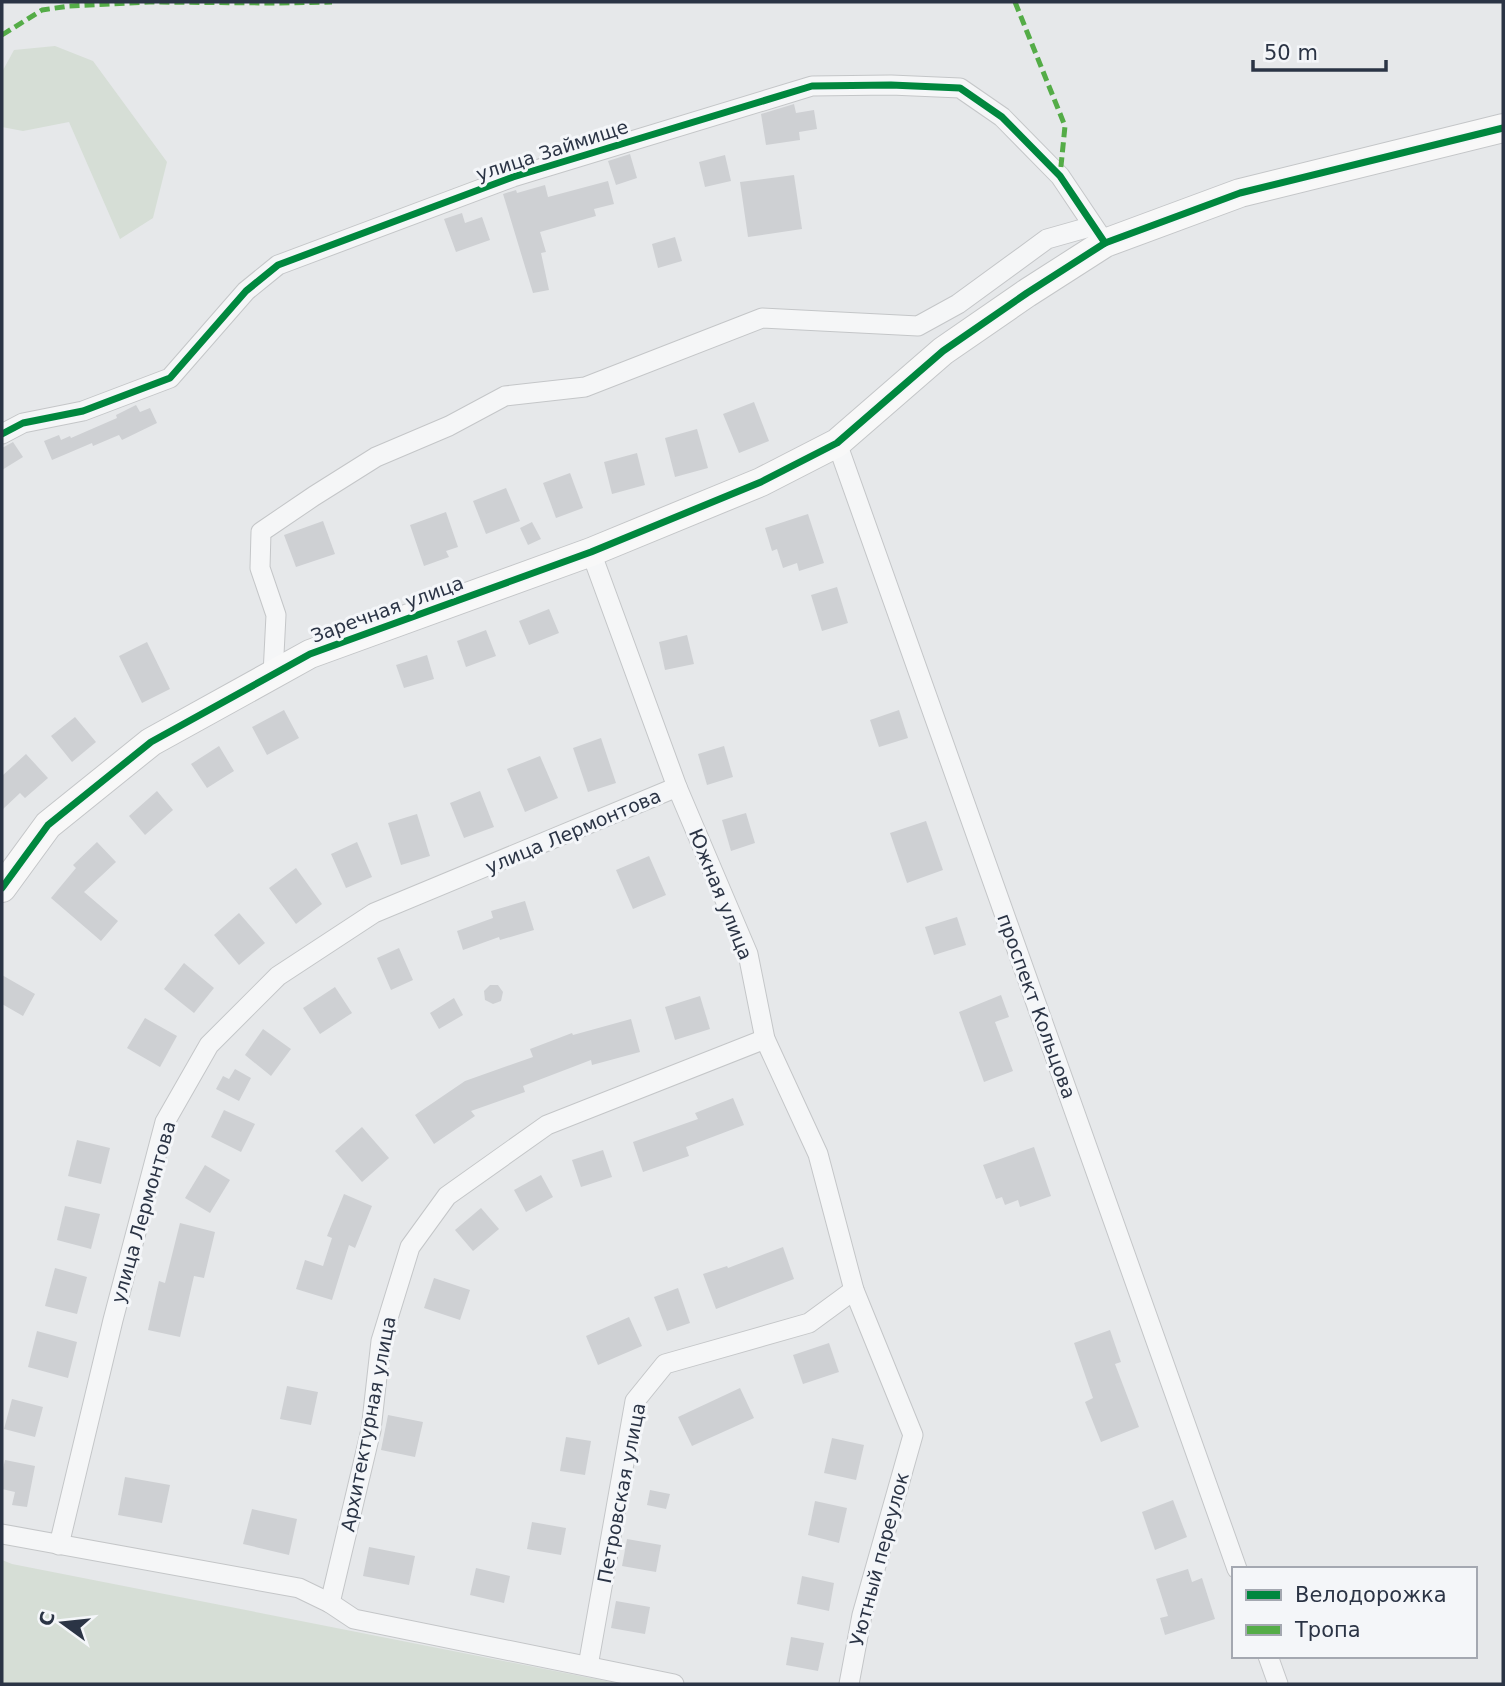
<svg xmlns="http://www.w3.org/2000/svg" width="1505" height="1686" viewBox="0 0 1505 1686" font-family="'DejaVu Sans',sans-serif">
<style>
.green{fill:#d6ded6}
.building{fill:#ced0d3}
.lines{fill:none;stroke-linecap:round;stroke-linejoin:round}
.street-casing{stroke:#c4c6c8;stroke-width:21}
.secondary-casing{stroke:#c4c6c8;stroke-width:30}
.street{stroke:#f5f6f7;stroke-width:19}
.secondary{stroke:#f8f8f8;stroke-width:28}
.quiet{stroke:#54ac47;stroke-width:5;stroke-dasharray:10 5;stroke-linecap:butt}
.cycleway-casing{stroke:#f4f6f9;stroke-width:11}
.cycleway{stroke:#00873e;stroke-width:7}
.labels{text-anchor:middle;dominant-baseline:central;stroke-width:6;stroke-linejoin:round;paint-order:stroke}
.street-label{font-size:19px;fill:#2b3445;stroke:#f4f6f9}
</style>
<rect width="100%" height="100%" fill="#e6e8ea"/>
<g class="green">
<path d="M55,46L93,61L167,162L153,218L120,239L69,122L23,131L2,127V72L14,50Z"/>
<path d="M2,1560L12,1564L621,1684H2Z"/>
</g>
<g class="building">
<path d="M794,104L796,113L814,110L817,129L799,132L800,140L766,145L761,114Z"/>
<path d="M630,154L637,178L616,185L608,161Z"/>
<path d="M725,155L731,181L705,187L699,162Z"/>
<path d="M794,175L802,229L748,237L740,182Z"/>
<path d="M608,181L614,204L594,209L596,216L540,232L546,252L541,253L549,290L533,293L503,194L516,190L517,193L545,185L548,197Z"/>
<path d="M462,213L465,223L482,217L490,240L456,252L444,219Z"/>
<path d="M675,237L682,261L658,268L652,244Z"/>
<path d="M754,402L769,441L739,453L723,414Z"/>
<path d="M136,405L140,412L150,408L157,423L122,440L119,435L93,446L92,443L52,460L44,441L59,435L61,440L70,436L71,438L117,418L116,415Z"/>
<path d="M697,429L708,468L675,477L665,438Z"/>
<path d="M13,442L23,457L2,470V448Z"/>
<path d="M637,453L645,485L612,494L604,462Z"/>
<path d="M570,473L583,508L556,518L543,483Z"/>
<path d="M506,488L520,521L486,534L473,501Z"/>
<path d="M446,512L458,547L446,551L449,557L424,566L410,525Z"/>
<path d="M808,514L824,563L799,571L797,563L783,568L777,549L772,551L765,528Z"/>
<path d="M323,521L335,554L296,567L284,535Z"/>
<path d="M532,522L541,539L528,545L520,528Z"/>
<path d="M837,587L848,623L822,631L811,595Z"/>
<path d="M549,609L559,633L529,645L519,621Z"/>
<path d="M486,630L496,656L466,667L457,641Z"/>
<path d="M687,635L694,664L665,670L659,642Z"/>
<path d="M147,642L170,689L142,703L119,656Z"/>
<path d="M427,655L434,679L404,688L396,665Z"/>
<path d="M284,710L299,738L267,755L252,727Z"/>
<path d="M899,710L908,738L879,747L870,720Z"/>
<path d="M75,717L96,742L72,762L51,736Z"/>
<path d="M601,738L616,783L588,792L573,748Z"/>
<path d="M219,746L234,771L207,788L191,764Z"/>
<path d="M724,746L733,777L707,785L698,754Z"/>
<path d="M26,754L48,778L25,798L20,793L2,810V776Z"/>
<path d="M540,756L558,798L525,812L507,769Z"/>
<path d="M157,791L173,810L145,835L129,816Z"/>
<path d="M480,791L494,827L464,838L450,803Z"/>
<path d="M746,813L755,843L731,851L722,820Z"/>
<path d="M417,814L430,856L401,865L388,823Z"/>
<path d="M926,821L943,870L907,883L890,833Z"/>
<path d="M97,842L116,862L84,892L118,921L101,941L51,898L76,868L73,865Z"/>
<path d="M357,842L372,877L346,888L331,854Z"/>
<path d="M649,856L666,895L633,909L616,870Z"/>
<path d="M296,868L322,904L296,924L269,888Z"/>
<path d="M525,901L534,930L500,940L499,937L463,950L457,931L493,918L491,911Z"/>
<path d="M239,913L265,943L239,965L214,935Z"/>
<path d="M957,917L966,945L934,955L925,927Z"/>
<path d="M399,948L413,980L391,990L377,958Z"/>
<path d="M184,963L214,988L194,1013L164,989Z"/>
<path d="M2,975L35,994L23,1016L2,1004Z"/>
<path d="M490,985H498L503,992L501,1001L493,1004L485,1000L484,991Z"/>
<path d="M335,987L352,1013L320,1034L303,1008Z"/>
<path d="M1001,995L1009,1017L995,1022L1013,1071L984,1082L959,1012Z"/>
<path d="M700,996L710,1029L675,1040L665,1007Z"/>
<path d="M454,998L463,1015L439,1029L430,1013Z"/>
<path d="M145,1018L177,1036L160,1067L127,1048Z"/>
<path d="M631,1019L640,1052L592,1065L591,1060L523,1086L525,1092L471,1111L475,1116L434,1144L415,1115L465,1081L533,1057L530,1049L572,1033L573,1035Z"/>
<path d="M263,1029L291,1049L271,1076L245,1055Z"/>
<path d="M235,1069L251,1078L239,1101L216,1089L223,1076L229,1079Z"/>
<path d="M733,1098L744,1125L686,1147L689,1156L643,1172L633,1142L698,1119L695,1113Z"/>
<path d="M224,1110L255,1124L241,1152L211,1137Z"/>
<path d="M362,1127L389,1158L362,1182L335,1151Z"/>
<path d="M77,1140L110,1148L101,1184L68,1176Z"/>
<path d="M1034,1147L1051,1196L1020,1207L1018,1200L1005,1205L1002,1197L996,1199L983,1165Z"/>
<path d="M603,1150L612,1177L581,1187L572,1160Z"/>
<path d="M205,1165L230,1180L210,1213L185,1198Z"/>
<path d="M541,1175L553,1197L526,1212L514,1190Z"/>
<path d="M344,1194L372,1206L355,1248L349,1245L332,1300L296,1289L305,1260L323,1266L332,1238L327,1236Z"/>
<path d="M65,1206L100,1214L91,1249L57,1240Z"/>
<path d="M481,1208L499,1229L473,1251L455,1230Z"/>
<path d="M180,1223L215,1232L204,1278L194,1276L180,1337L148,1330L159,1281L165,1283Z"/>
<path d="M783,1247L794,1279L716,1309L703,1274L727,1266L728,1268Z"/>
<path d="M55,1268L87,1277L77,1314L45,1306Z"/>
<path d="M434,1278L470,1290L460,1320L424,1308Z"/>
<path d="M678,1288L690,1323L667,1331L654,1297Z"/>
<path d="M629,1317L642,1346L598,1365L586,1336Z"/>
<path d="M1110,1330L1121,1362L1115,1364L1139,1427L1101,1442L1085,1402L1093,1398L1074,1343Z"/>
<path d="M37,1331L77,1342L68,1378L28,1367Z"/>
<path d="M829,1343L839,1372L803,1384L793,1355Z"/>
<path d="M287,1386L318,1392L311,1425L280,1419Z"/>
<path d="M740,1388L754,1418L692,1446L678,1417Z"/>
<path d="M12,1399L43,1407L35,1437L4,1429Z"/>
<path d="M388,1415L423,1422L415,1457L381,1450Z"/>
<path d="M566,1437L591,1441L585,1475L560,1471Z"/>
<path d="M832,1438L864,1445L856,1480L824,1473Z"/>
<path d="M5,1460L35,1466L27,1507L12,1505L15,1492L2,1489V1474Z"/>
<path d="M125,1477L170,1485L162,1523L118,1515Z"/>
<path d="M650,1490L670,1494L666,1509L647,1505Z"/>
<path d="M1173,1500L1187,1537L1155,1550L1142,1512Z"/>
<path d="M815,1501L847,1508L839,1543L808,1535Z"/>
<path d="M252,1509L297,1519L289,1555L243,1544Z"/>
<path d="M532,1522L566,1528L561,1555L527,1549Z"/>
<path d="M627,1539L661,1545L656,1572L622,1566Z"/>
<path d="M369,1547L415,1556L409,1585L363,1576Z"/>
<path d="M476,1568L510,1576L504,1603L470,1595Z"/>
<path d="M1188,1569L1192,1582L1202,1578L1215,1619L1165,1635L1160,1618L1168,1616L1156,1579Z"/>
<path d="M802,1576L834,1583L829,1611L797,1604Z"/>
<path d="M616,1601L650,1607L645,1634L611,1628Z"/>
<path d="M791,1637L824,1643L818,1671L786,1665Z"/>
</g>
<g class="lines">
<defs>
<g id="street">
<path d="M2,434L23,423L83,411L170,378L246,291L278,265L513,177L812,86L891,85L960,88L1002,117L1060,176L1105,243"/>
<path d="M837,443L1237,1569"/>
<path d="M591,552L677,787L748,954L765,1039L818,1154L854,1290L913,1435L862,1615L849,1684"/>
<path d="M273,674L276,615L260,568L261,532L314,496L376,457L449,426L505,396L585,387L762,318L918,326L958,304L1047,239L1093,226"/>
<path d="M2,1534L299,1588L330,1603L354,1619L674,1684"/>
<path d="M59,1545L113,1320L165,1122L209,1045L278,976L374,913L677,787"/>
<path d="M330,1603L371,1430L381,1341L410,1247L447,1196L547,1125L765,1039"/>
<path d="M1268,1656L1278,1684"/>
<path d="M588,1666L635,1401L665,1364L809,1323L854,1290"/>
</g>
<path id="secondary" d="M2,888L48,825L151,742L310,654L591,552L761,482L837,443L943,351L1027,293L1105,243L1240,193L1503,128"/>
</defs>
<use href="#street" class="street-casing"/>
<use href="#secondary" class="secondary-casing"/>
<use href="#street" class="street"/>
<use href="#secondary" class="secondary"/>
<g class="quiet">
<path d="M1015,2L1065,126L1060,176"/>
<path d="M2,35L42,10L69,6L149,2L275,3L332,2"/>
</g>
<defs>
<g id="cycleway">
<path d="M2,434L23,423L83,411L170,378L246,291L278,265L513,177L812,86L891,85L960,88L1002,117L1060,176L1105,243"/>
<path d="M2,888L48,825L151,742L310,654L591,552L761,482L837,443L943,351L1027,293L1105,243L1240,193L1503,128"/>
</g>
</defs>
<use href="#cycleway" class="cycleway-casing"/>
<use href="#cycleway" class="cycleway"/>
</g>
<g class="labels">
<g class="street-label">
<text transform="translate(552 150) rotate(-18)">улица Займище</text>
<text transform="translate(387 609) rotate(-20)">Заречная улица</text>
<text transform="translate(573 831) rotate(-23)">улица Лермонтова</text>
<text transform="translate(721 894) rotate(68)">Южная улица</text>
<text transform="translate(1037 1006) rotate(70)">проспект Кольцова</text>
<text transform="translate(143 1212) rotate(-74)">улица Лермонтова</text>
<text transform="translate(368 1424) rotate(-79)">Архитектурная улица</text>
<text transform="translate(621 1493) rotate(-79)">Петровская улица</text>
<text transform="translate(879 1559) rotate(-75)">Уютный переулок</text>
</g>
</g>
<rect width="1505" height="1686" fill="none" stroke="#2b3445" stroke-width="7"/>
<rect x="1232" y="1567" width="245" height="91" fill="#f4f6f9" stroke="#a4a8b1" stroke-width="2"/>
<rect x="1246" y="1590" width="35" height="10" fill="#00873e" stroke="#a4a8b1" stroke-width="2"/>
<text x="1295" y="1602" font-size="21" fill="#2b3445">Велодорожка</text>
<rect x="1246" y="1625" width="35" height="10" fill="#54ac47" stroke="#a4a8b1" stroke-width="2"/>
<text x="1295" y="1637" font-size="21" fill="#2b3445">Тропа</text>
<g transform="translate(63 1623) rotate(285)" stroke="#f4f6f9" stroke-width="5" paint-order="stroke">
<path d="M0-5L12 26L0 18L-12 26Z" fill="#2b3445"/>
<text y="-10" font-size="19" font-weight="bold" text-anchor="middle" fill="#2b3445">С</text>
</g>
<path d="M1253 60v10h133v-10" fill="none" stroke="#2b3445" stroke-width="3.5"/>
<text x="1264" y="60" font-size="21" fill="#2b3445" stroke="#f4f6f9" stroke-width="5" paint-order="stroke">50 m</text>
</svg>
